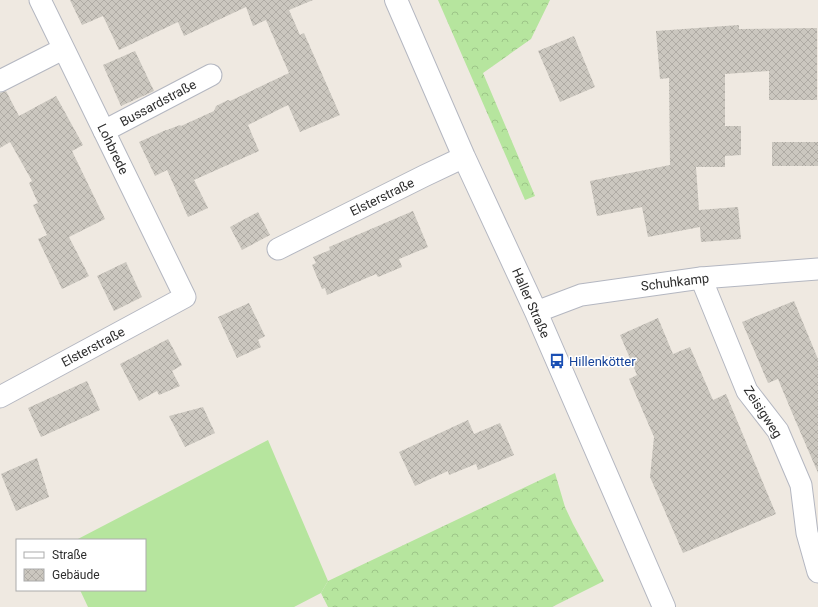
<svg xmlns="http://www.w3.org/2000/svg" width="818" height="607" viewBox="0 0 818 607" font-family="Roboto,sans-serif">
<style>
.grass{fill:#b6e59e}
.forest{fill:url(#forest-crowns)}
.building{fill:url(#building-cross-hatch)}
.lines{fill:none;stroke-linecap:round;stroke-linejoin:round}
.minor-casing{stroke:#b4b7c1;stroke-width:23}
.secondary-casing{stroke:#b4b7c1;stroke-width:24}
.minor{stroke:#fff;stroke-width:21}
.secondary{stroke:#fff;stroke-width:22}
.labels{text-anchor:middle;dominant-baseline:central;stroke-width:3;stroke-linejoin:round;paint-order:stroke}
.street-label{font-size:13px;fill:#2e2e2e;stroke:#fff}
.transit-label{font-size:13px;fill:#164399;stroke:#fff;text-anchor:start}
</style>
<defs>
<pattern id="forest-crowns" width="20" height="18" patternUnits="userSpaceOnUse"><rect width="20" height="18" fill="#b6e59e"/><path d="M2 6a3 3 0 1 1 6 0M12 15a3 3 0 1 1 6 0" fill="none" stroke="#9dc588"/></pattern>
<pattern id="building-cross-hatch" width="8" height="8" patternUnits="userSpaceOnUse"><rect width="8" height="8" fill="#cbc7bf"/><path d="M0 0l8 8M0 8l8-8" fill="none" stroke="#afaba4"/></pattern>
</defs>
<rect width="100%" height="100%" fill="#efe9e1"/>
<path class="grass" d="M268,440L328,581L321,593L294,607H88L80,590H145V540H76Z"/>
<g class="forest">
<path d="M438,0H550L531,39L483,73L535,196L525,200Z"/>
<path d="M555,473L565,507L573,524L604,581L552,607H328L321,593L328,581Z"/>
</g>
<g class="building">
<path d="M70,0H313L289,10L300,35L304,33L340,115L300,132L288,105L248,125L259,151L194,180L208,208L188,217L167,170L155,176L139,142L166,130H167L180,125L181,126L214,111L216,106L228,100L230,101L289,73L266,20L253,26L246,7L184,36L178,22L119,50L103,16L82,25Z"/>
<path d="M739,25V29L817,28V100H769V71L725,74V126H741V155L725,156V167H696L699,210L738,207L741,239L701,242L700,227L648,237L642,207L597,216L590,181L670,165L669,78L660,79L656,31Z"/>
<path d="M574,36L595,87L560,102L538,51Z"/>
<path d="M135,51L154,91L121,106L103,65Z"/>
<path d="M6,91L19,116L56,96L83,145L72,151L105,219L69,237L89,276L62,289L38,239L47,235L33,205L38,203L29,183L32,181L10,142L0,148V93Z"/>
<rect x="772" y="142" width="46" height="24"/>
<path d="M413,211L428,247L399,259L402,267L378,277L376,274L327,295L325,288L322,289L312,265L316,263L313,257L330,250L329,247Z"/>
<path d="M258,212L270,235L242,250L230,227Z"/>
<path d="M126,262L142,297L114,311L97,276Z"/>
<path d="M794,301L818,359V473L793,415L778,379L768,383L742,322Z"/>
<path d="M249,303L265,336L258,340L261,347L237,358L218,317Z"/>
<path d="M658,318L673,354L690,347L713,400L726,394L776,514L683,553L650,477L654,437L629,379L637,375L620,335Z"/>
<path d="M168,339L182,365L172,371L180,386L159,395L157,391L139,401L120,364Z"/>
<path d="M87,381L100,410L41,437L28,408Z"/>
<path d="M203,407L215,433L185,447L169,416Z"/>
<path d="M468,420L474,434L500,423L514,455L478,470L476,464L449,475L448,471L415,486L399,452Z"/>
<path d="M37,458L49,497L16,511L1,474Z"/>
</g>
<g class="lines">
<defs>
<g id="minor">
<path d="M0,81L63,49"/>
<path d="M104,131L211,75"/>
<path d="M278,249L424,176L464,157"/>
<path d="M701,278L747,391L778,431L801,485L807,533L818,572"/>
<path d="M536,312L581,295L701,278L818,269"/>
<path d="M0,397L185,297L40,0"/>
</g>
<path id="secondary" d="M396,0L464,157L536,312L664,607"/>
</defs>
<use href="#minor" class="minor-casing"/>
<use href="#secondary" class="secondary-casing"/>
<use href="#minor" class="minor"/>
<use href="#secondary" class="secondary"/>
</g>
<defs>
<symbol id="bus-bare" viewBox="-9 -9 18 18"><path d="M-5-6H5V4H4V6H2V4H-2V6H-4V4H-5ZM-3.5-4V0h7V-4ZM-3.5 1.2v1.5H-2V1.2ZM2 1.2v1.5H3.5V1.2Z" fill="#1a4fb4" stroke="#fff" stroke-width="2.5" paint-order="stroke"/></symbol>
</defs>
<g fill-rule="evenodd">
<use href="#bus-bare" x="546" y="350" width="22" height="22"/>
</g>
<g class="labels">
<g class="street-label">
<text transform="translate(158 103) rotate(-28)">Bussardstraße</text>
<text transform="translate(113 149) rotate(64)">Lohbrede</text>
<text transform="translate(382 197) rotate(-26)">Elsterstraße</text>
<text transform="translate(675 282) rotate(-7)">Schuhkamp</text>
<text transform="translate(531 303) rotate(66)">Haller Straße</text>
<text transform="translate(93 347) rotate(-28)">Elsterstraße</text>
<text transform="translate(763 412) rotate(57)">Zeisigweg</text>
</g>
<g class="transit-label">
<text x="569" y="361">Hillenkötter</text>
</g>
</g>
<rect x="16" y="539" width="130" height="52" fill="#ffffff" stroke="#ababab"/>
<rect x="24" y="552" width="20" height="6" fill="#ffffff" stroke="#ababab"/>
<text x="52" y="559" font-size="12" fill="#2e2e2e">Straße</text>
<rect x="24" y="569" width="20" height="12" fill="url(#building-cross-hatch)" stroke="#ababab"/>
<text x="52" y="579" font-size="12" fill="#2e2e2e">Gebäude</text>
</svg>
